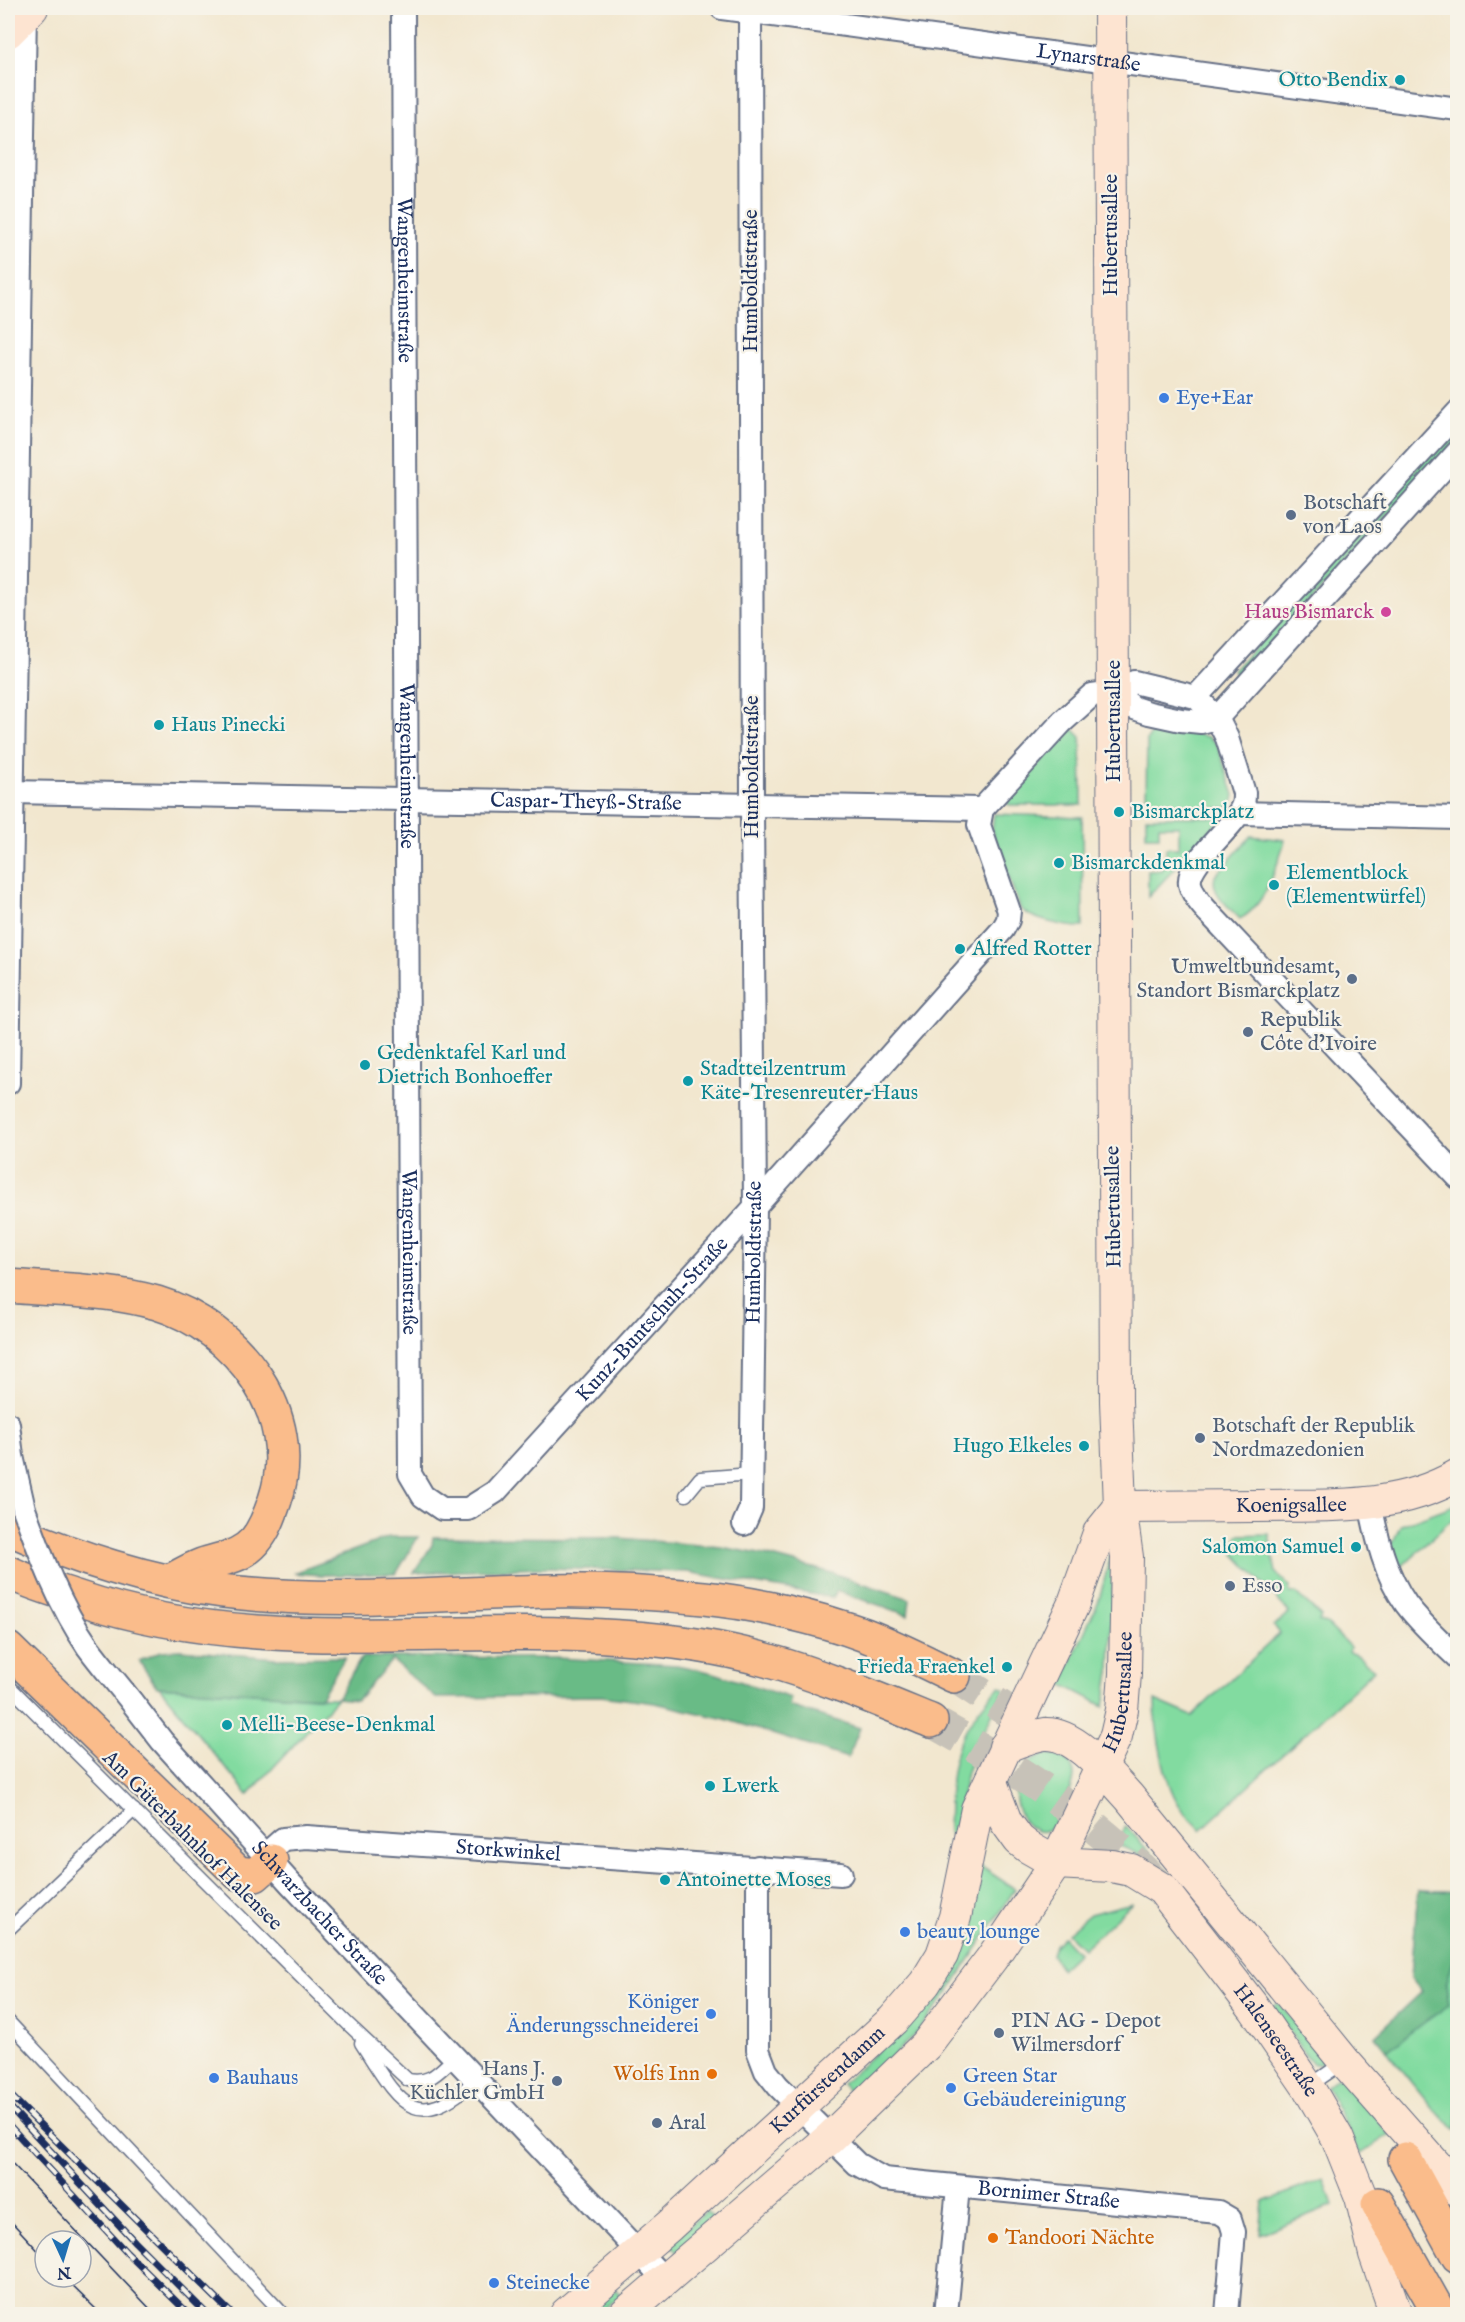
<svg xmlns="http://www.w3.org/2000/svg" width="1465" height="2322" viewBox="0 0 1465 2322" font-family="'IM FELL English',serif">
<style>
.green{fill:#82dba0;stroke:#4e857f;stroke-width:1.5}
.forest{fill:#69bb86;stroke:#427572;stroke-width:1.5}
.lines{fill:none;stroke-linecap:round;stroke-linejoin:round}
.highway-tunnel{stroke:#c7c2b8;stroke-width:33;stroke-dasharray:33 16;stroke-linecap:butt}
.lane-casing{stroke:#666f86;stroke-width:15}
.street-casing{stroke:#666f86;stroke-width:26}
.secondary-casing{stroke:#666f86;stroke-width:34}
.highway-casing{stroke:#666f86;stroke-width:36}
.lane{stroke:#fff;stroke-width:12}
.street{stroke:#fff;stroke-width:22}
.secondary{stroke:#fde4d1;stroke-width:32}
.highway{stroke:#fabc8b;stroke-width:33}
.tram{stroke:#1b2f5e;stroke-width:1.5}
.rail-casing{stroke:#1b2f5e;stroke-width:7}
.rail{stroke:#f7f3e8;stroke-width:4.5;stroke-dasharray:14;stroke-linecap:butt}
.street-bridge-casing{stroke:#666f86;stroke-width:26;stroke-linecap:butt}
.street-bridge{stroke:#fff;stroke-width:22}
.culture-dot{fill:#0f9aa8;stroke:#f7f3e8;stroke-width:2}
.shop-dot{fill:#3f7fe0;stroke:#f7f3e8;stroke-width:2}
.service-dot{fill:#5c6f8a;stroke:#f7f3e8;stroke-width:2}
.hotel-dot{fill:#d1479c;stroke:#f7f3e8;stroke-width:2}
.food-dot{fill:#e8710a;stroke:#f7f3e8;stroke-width:2}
.labels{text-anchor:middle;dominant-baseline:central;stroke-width:4.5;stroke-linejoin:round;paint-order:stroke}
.street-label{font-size:21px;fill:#1b2f5e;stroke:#f7f3e8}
.culture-label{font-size:21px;fill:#0d838f;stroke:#f7f3e8;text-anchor:start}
.shop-label{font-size:21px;fill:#366cbe;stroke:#f7f3e8;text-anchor:start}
.service-label{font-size:21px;fill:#4e5e75;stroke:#f7f3e8;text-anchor:start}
.hotel-label{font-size:21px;fill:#b23c85;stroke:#f7f3e8;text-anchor:end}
.food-label{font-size:21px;fill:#c56008;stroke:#f7f3e8;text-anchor:end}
</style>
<rect width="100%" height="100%" fill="#f7f3e8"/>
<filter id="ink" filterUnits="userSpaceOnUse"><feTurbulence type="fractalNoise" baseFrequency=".0167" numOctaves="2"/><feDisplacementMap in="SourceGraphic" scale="12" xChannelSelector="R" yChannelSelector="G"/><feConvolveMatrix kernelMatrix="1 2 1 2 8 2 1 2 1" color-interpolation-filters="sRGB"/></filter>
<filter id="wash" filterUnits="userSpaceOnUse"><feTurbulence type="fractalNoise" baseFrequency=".008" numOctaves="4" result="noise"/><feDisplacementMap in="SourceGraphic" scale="24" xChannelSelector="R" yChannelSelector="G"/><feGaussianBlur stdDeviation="1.35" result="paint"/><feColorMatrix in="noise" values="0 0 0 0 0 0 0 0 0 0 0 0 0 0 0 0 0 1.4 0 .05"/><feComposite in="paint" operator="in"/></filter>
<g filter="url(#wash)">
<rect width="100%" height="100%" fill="#f2e7cf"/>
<g class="green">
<path d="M1457,423V439L1241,678L1233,671Z"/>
<path d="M1159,727H1168L1208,737L1217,744L1234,795L1232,806L1228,808L1147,807L1146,803L1147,740L1152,732Z"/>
<path d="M1072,728L1081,737L1082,805H1009L1007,803V798Z"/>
<path d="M994,814L1082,817L1083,927C1067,927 1030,920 1020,908L992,831Z"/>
<path d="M1146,817H1223L1148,897V871L1162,870V861H1166V848H1179V826H1159V836H1146Z"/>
<path d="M1251,836L1285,840C1277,866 1266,905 1240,919C1229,907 1210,893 1215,876Z"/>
<path d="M1457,1504V1515L1401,1567L1392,1544L1401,1525Z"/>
<path d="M1269,1534L1276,1573L1290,1587L1289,1592L1297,1594L1321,1617L1319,1622L1327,1624L1350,1647L1349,1652L1357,1655L1374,1670L1201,1830C1195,1823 1187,1816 1182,1809C1164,1786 1155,1729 1155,1700L1192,1716L1280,1633L1274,1626L1289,1612L1232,1551L1238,1535Z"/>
<path d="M1114,1543L1110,1673L1104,1706L1061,1684L1099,1600Z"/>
<path d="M1000,1686L1005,1689L978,1742L967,1772L953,1837L951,1836L948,1831C950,1766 951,1734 1000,1686Z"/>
<path d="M159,1687L330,1698H337L248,1795Z"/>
<path d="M1052,1754C1085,1763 1074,1785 1062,1808C1058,1815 1055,1827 1047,1830C1035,1836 1022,1821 1019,1812C1009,1786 1022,1756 1052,1754Z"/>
<path d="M1126,1826L1152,1855L1149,1859L1116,1844Z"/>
<path d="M980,1866L1015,1889L947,1994L914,2036L852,2095L842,2084L900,2030Z"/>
<path d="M1418,1890L1457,1892V2129L1435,2111L1375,2036L1422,1992L1411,1978Z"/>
<path d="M1132,1903L1083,1949L1067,1933L1090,1914Z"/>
<path d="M1063,1937L1078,1953L1061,1969L1052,1955L1055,1945Z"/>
<path d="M1279,2002L1326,2062L1314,2064L1307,2058L1273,2007Z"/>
<path d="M1341,2076L1390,2134L1360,2154L1326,2086Z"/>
<path d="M1324,2179L1333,2205L1260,2234L1263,2202Z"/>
<path d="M706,2211L717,2222L679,2255L669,2244Z"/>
<path d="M616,2288L622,2295L597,2314H587Z"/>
</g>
<g class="forest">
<path d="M389,1537H418L396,1574L322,1575L294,1573Z"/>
<path d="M433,1537L619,1538L721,1547L765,1555L832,1573L910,1599L908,1615L837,1591L833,1598L687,1572L544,1568L414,1573L432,1545Z"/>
<path d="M181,1650L276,1658L345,1657L321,1697L157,1687L139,1661L161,1651Z"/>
<path d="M362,1657L556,1658L677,1665L714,1673L791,1698L789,1706L860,1728L848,1758L725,1719L655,1703L601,1696L436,1698L392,1660L357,1700L337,1698Z"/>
<path d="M1418,1890L1457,1892V1950L1446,1984L1449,2005L1411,2032L1387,2051L1375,2036L1422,1992L1411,1978Z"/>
</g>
</g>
<g filter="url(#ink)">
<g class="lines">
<g class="highway-tunnel">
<path d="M954,1676L1043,1734"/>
<path d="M931,1721C1011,1765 1092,1816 1155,1883"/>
</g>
<defs>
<g id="lane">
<path d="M686,1495L700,1478L752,1474"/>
<path d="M8,1685L349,2025L408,2080C431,2084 438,2072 454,2058"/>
<path d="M8,1930L134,1810"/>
<path d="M8,2021L283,2314"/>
<path d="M361,2043C398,2100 412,2137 476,2080"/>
<path d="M1309,2086L1344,2062"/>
</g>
<g id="street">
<path id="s1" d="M403,8L410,1474L423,1496L442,1509H468L495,1492L755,1207L1003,929L1008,920L1009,911L979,825L982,809L1062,722L1092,695L1114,692L1134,682L1196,697L1217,718L1227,738L1244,793C1244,798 1244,803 1242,807C1234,828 1186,862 1190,884C1193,896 1202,906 1211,915L1458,1177"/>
<path id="s2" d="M722,8L1458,109"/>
<path d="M1114,692L1134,708L1149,713L1181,720L1201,722L1217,718L1458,452"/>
<path d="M1196,697L1458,412"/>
<path id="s3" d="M8,792L982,809"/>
<path d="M1239,813L1458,818"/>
<path d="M8,1083L25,9"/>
<path d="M8,1424L12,1456L24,1509"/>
<path d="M1370,1503C1377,1539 1385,1574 1406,1604C1421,1624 1440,1641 1458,1658"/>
<path id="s4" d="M744,1524L751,1508L755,1207L752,806L750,8"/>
<path id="s5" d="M131,1701L162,1741L290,1883L666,2281"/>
<path id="s6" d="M265,1855L283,1839L306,1837L841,1874"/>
<path id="s7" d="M758,1867V2050L766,2071L778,2086L857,2164L884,2179L1218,2212L1230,2219L1234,2232L1227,2314"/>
<path d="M946,2314L958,2187"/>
</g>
<g id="secondary">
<path d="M8,32L32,8"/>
<path id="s8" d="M1120,1507C1166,1507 1212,1506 1257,1506C1325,1505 1397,1511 1458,1475"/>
<path d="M1005,1747C1017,1742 1031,1736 1045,1734C1076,1732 1110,1777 1129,1797L1345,2062L1458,2190"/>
<path id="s9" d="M991,1782L1006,1822L1019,1840L1028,1847L1056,1863L1112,1866L1131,1870L1162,1889L1254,2008L1308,2087L1337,2137L1361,2197L1375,2254L1396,2314"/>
<path id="s10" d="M566,2314L669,2226L893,2020L925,1983L942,1955L955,1917L977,1809L1074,1603L1099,1533L1120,1507"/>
<path id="s11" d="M625,2314L830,2138L926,2045L992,1958L1056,1863L1116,1736L1122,1710L1125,1674L1127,1557L1120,1507L1116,1401L1110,8"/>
</g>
<g id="highway">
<path d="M8,1286C57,1290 109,1289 157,1303C237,1327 304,1415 275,1500C270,1515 265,1529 255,1541C240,1558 222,1558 202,1565C191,1569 180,1576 170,1581"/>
<path d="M8,1528C73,1557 151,1582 222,1591C330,1604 440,1594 548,1591C600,1590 653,1593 704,1598C754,1603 819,1618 865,1635C896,1647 925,1662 954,1676"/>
<path d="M8,1572C30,1583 55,1590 79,1598C260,1659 437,1623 621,1637C669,1640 720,1647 766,1660C823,1676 877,1699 931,1721"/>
<path d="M8,1649L238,1873L255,1875L271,1861"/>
<path d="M1405,2159L1458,2256"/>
<path d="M1378,2204L1440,2314"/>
</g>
</defs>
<use href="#lane" class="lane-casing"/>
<use href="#street" class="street-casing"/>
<use href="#secondary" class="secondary-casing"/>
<use href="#highway" class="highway-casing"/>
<use href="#lane" class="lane"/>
<use href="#street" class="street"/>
<use href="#secondary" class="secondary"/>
<use href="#highway" class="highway"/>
<g class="tram">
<path d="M8,2159L155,2314"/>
<path d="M8,2218L45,2258"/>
<path d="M63,2277L101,2314"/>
</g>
<defs>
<g id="rail">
<path d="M8,2093L232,2314"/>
<path d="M8,2105L135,2242L207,2314"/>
<path d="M8,2124L127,2253L189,2314"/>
</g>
</defs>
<use href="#rail" class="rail-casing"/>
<use href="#rail" class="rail"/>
<defs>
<path id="street-bridge" d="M24,1509C41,1556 59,1605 88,1647C102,1666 117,1683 131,1701"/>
</defs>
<use href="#street-bridge" class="street-bridge-casing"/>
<use href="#street-bridge" class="street-bridge"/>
</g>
</g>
<g class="culture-dot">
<circle cx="1400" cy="80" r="6"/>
<circle cx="159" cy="725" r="6"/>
<circle cx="1119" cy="812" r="6"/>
<circle cx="1059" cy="863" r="6"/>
<circle cx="1274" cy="885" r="6"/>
<circle cx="960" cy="949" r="6"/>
<circle cx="365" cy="1065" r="6"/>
<circle cx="688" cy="1081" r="6"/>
<circle cx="1084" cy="1446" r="6"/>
<circle cx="1356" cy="1547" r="6"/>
<circle cx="1007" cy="1667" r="6"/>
<circle cx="227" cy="1725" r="6"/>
<circle cx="710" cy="1786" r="6"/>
<circle cx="665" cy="1880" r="6"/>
</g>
<g class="shop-dot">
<circle cx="1164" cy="398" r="6"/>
<circle cx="905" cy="1932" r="6"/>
<circle cx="711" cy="2014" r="6"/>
<circle cx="214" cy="2078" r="6"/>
<circle cx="951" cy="2088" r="6"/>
<circle cx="494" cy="2283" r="6"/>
</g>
<g class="service-dot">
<circle cx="1291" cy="515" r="6"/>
<circle cx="1352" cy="979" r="6"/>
<circle cx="1248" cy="1032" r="6"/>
<circle cx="1200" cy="1438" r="6"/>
<circle cx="1230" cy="1586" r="6"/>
<circle cx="999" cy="2033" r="6"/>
<circle cx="557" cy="2081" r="6"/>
<circle cx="657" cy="2123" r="6"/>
</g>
<circle class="hotel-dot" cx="1386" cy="612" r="6"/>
<g class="food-dot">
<circle cx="712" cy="2074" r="6"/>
<circle cx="993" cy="2238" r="6"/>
</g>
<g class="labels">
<g class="street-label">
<text stroke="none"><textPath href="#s2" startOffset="370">Lynarstraße</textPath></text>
<text transform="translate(1111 235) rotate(-90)">Hubertusallee</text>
<text stroke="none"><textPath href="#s1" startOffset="272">Wangenheimstraße</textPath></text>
<text transform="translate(751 281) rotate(-90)">Humboldtstraße</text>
<text transform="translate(1114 721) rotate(-90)">Hubertusallee</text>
<text stroke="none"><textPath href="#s1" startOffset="758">Wangenheimstraße</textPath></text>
<text transform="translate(752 767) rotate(-90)">Humboldtstraße</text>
<text stroke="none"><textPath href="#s3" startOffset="578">Caspar-Theyß-Straße</textPath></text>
<text transform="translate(1114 1207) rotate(-91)">Hubertusallee</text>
<text stroke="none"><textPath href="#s1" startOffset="1244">Wangenheimstraße</textPath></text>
<text stroke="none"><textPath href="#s4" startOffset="273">Humboldtstraße</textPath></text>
<text stroke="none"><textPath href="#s1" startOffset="1806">Kunz-Buntschuh-Straße</textPath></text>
<text stroke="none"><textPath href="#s8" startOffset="171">Koenigsallee</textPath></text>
<text stroke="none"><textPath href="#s11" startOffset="812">Hubertusallee</textPath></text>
<text transform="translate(192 1841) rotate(45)">Am Güterbahnhof Halensee</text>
<text stroke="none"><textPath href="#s6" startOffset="250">Storkwinkel</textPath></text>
<text stroke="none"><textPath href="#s5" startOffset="284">Schwarzbacher Straße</textPath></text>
<text stroke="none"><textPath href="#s9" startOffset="410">Halenseestraße</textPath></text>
<text stroke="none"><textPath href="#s10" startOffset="351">Kurfürstendamm</textPath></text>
<text stroke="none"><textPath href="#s7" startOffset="532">Bornimer Straße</textPath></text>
</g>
<g class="culture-label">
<text x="1388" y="80" text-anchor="end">Otto Bendix</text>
<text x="171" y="725">Haus Pinecki</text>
<text x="1131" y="812">Bismarckplatz</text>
<text x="1071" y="863">Bismarckdenkmal</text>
<text x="1286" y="873">Elementblock<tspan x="1286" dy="24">(Elementwürfel)</tspan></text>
<text x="972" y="949">Alfred Rotter</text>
<text x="377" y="1053">Gedenktafel Karl und<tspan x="377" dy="24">Dietrich Bonhoeffer</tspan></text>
<text x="700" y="1069">Stadtteilzentrum<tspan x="700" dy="24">Käte-Tresenreuter-Haus</tspan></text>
<text x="1072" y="1446" text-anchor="end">Hugo Elkeles</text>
<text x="1344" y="1547" text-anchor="end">Salomon Samuel</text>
<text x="995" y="1667" text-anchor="end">Frieda Fraenkel</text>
<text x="239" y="1725">Melli-Beese-Denkmal</text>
<text x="722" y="1786">Lwerk</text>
<text x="677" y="1880">Antoinette Moses</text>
</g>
<g class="shop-label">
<text x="1176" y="398">Eye+Ear</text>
<text x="917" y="1932">beauty lounge</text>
<text x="699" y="2002" text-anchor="end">Königer<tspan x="699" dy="24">Änderungsschneiderei</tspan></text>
<text x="963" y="2076">Green Star<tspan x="963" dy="24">Gebäudereinigung</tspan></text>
<text x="226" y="2078">Bauhaus</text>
<text x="506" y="2283">Steinecke</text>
</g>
<g class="service-label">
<text x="1303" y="503">Botschaft<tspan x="1303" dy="24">von Laos</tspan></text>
<text x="1340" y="967" text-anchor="end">Umweltbundesamt,<tspan x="1340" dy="24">Standort Bismarckplatz</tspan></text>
<text x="1260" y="1020">Republik<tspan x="1260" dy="24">Côte d’Ivoire</tspan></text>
<text x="1212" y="1426">Botschaft der Republik<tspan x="1212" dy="24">Nordmazedonien</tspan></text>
<text x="1242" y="1586">Esso</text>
<text x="1011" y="2021">PIN AG - Depot<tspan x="1011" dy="24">Wilmersdorf</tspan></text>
<text x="545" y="2069" text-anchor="end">Hans J.<tspan x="545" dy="24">Küchler GmbH</tspan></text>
<text x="669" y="2123">Aral</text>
</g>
<g class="hotel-label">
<text x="1374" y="612">Haus Bismarck</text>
</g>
<g class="food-label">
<text x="700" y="2074">Wolfs Inn</text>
<text x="1005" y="2238" text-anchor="start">Tandoori Nächte</text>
</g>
</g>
<rect width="1465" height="2322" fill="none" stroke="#f7f3e8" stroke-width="30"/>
<g transform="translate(63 2259) rotate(176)"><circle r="28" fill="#f7f3e8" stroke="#9fa5b1" stroke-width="1.5"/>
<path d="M0-4.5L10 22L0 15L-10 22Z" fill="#1f6fb2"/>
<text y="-9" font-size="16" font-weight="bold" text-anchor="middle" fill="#1b2f5e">N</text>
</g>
</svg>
